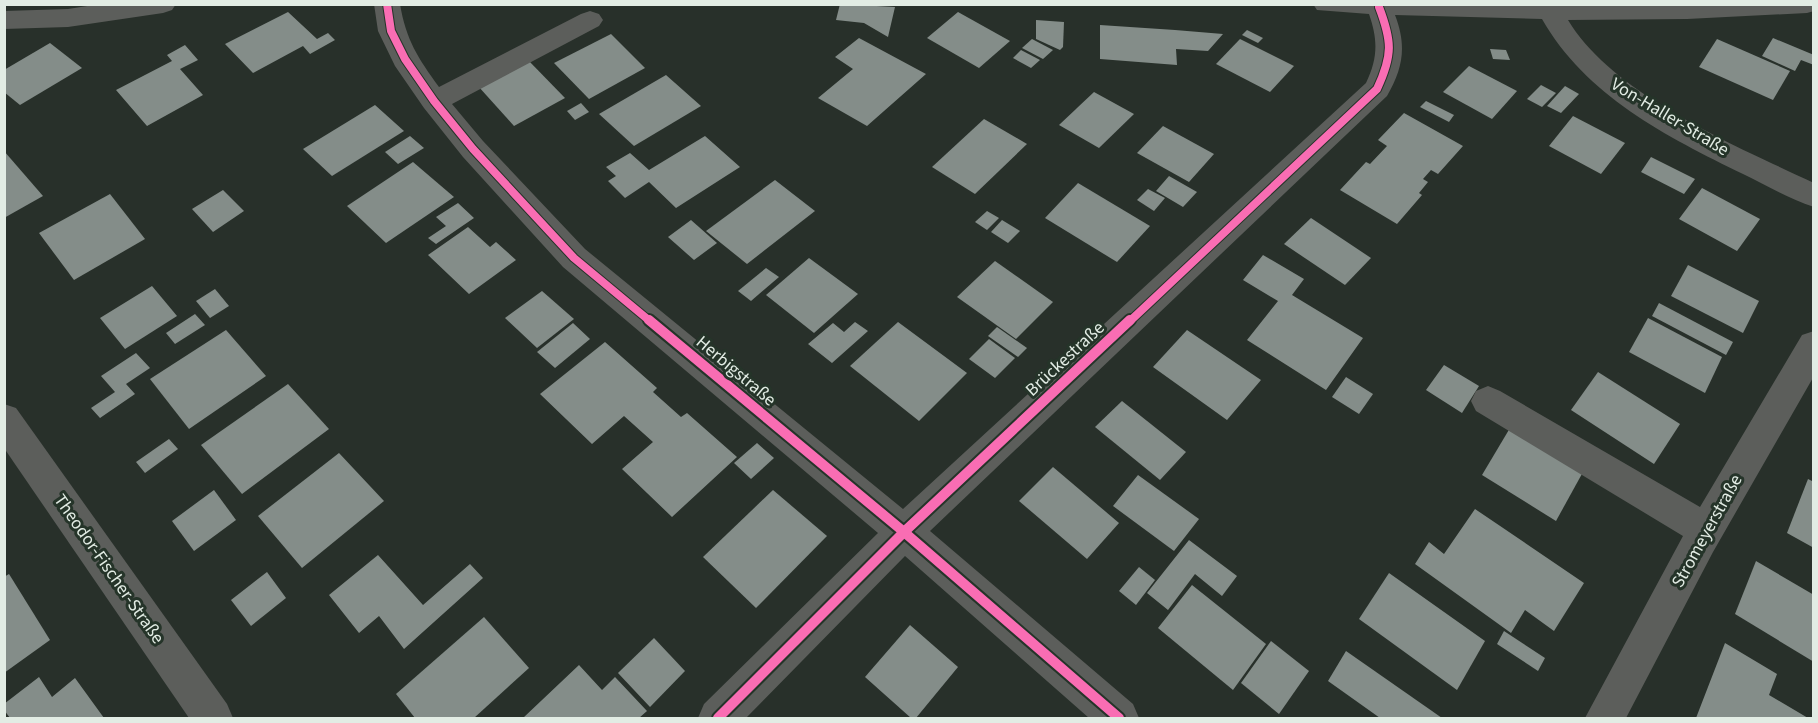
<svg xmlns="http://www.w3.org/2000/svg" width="1818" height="723" viewBox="0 0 1818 723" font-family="'Source Sans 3',sans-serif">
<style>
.building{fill:#848d89}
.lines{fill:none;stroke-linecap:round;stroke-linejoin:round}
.minor{fill:#5c5e5b;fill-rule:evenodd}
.cycleway-far1-casing{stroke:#253429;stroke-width:10}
.cycleway-casing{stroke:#253429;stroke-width:14}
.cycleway-far1{stroke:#f96db3;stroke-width:8}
.cycleway{stroke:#f96db3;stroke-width:10}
.labels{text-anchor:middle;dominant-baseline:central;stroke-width:6;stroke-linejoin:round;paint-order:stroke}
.street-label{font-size:18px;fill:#e2ece4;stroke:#253429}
</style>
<rect width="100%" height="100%" fill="#28302a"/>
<g class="building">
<path d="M840,4L895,7L888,37L864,23L836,20Z"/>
<path d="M288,12L317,39L328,33L335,40L310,54L303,46L253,73L225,44Z"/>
<path d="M958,12L1010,41L979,68L927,38Z"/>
<path d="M1036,20L1064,22L1063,47L1060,50L1036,39Z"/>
<path d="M1100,25L1175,30L1223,34L1208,51L1176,49L1177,65L1100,59Z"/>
<path d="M1247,30L1263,38L1258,43L1242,35Z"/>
<path d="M611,34L645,68L589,99L554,63Z"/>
<path d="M859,38L926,74L867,126L818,98L853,69L835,57Z"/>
<path d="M1773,38L1814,55V65L1801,60L1795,71L1762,56Z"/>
<path d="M1032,39L1053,50L1043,59L1022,48Z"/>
<path d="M1240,39L1294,66L1270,92L1216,64Z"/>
<path d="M1717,39L1790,71L1773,100L1699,67Z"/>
<path d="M50,43L82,68L20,105L4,92V70Z"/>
<path d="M185,45L198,60L180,69L203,95L147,126L116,90L172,61L167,55Z"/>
<path d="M1490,49L1506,50L1510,60L1493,59Z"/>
<path d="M1021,50L1040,60L1031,68L1013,58Z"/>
<path d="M528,60L565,98L514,126L478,86Z"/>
<path d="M1469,66L1517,91L1492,119L1443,92Z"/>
<path d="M666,75L701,106L634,146L599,114Z"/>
<path d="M1541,85L1556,93L1542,107L1527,99Z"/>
<path d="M1565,86L1579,94L1561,113L1547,106Z"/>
<path d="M1094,92L1134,114L1099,148L1059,125Z"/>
<path d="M1426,101L1454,115L1449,122L1420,107Z"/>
<path d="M581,103L589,112L575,120L567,111Z"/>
<path d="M375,105L404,131L332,176L303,149Z"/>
<path d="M1404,113L1463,146L1438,174L1431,170L1423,179L1428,182L1419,193L1422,195L1397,224L1340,190L1366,162L1370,164L1387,146L1378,140Z"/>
<path d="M1573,116L1625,143L1601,174L1549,146Z"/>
<path d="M984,119L1027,144L975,194L932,167Z"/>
<path d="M1163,126L1214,154L1189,182L1137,153Z"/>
<path d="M410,136L424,148L398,164L385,152Z"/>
<path d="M705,136L740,167L676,208L649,182L625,198L608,181L616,176L606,167L630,153L649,170Z"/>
<path d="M4,151L43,196L4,218Z"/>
<path d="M1651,157L1695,179L1684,194L1641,172Z"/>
<path d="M413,162L454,197L386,243L347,206Z"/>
<path d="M1169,176L1197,192L1183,207L1156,191Z"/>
<path d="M775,180L815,211L747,264L706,231Z"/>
<path d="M1078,183L1150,226L1117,262L1045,218Z"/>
<path d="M1702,188L1760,219L1737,251L1679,219Z"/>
<path d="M1148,189L1165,198L1154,211L1137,200Z"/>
<path d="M223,190L244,211L213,232L192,209Z"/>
<path d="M110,194L145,239L74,280L39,233Z"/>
<path d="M458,203L474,218L436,244L428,238L446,226L436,217Z"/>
<path d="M987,211L999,218L987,230L975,222Z"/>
<path d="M1311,218L1371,258L1345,285L1284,244Z"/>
<path d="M691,220L717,243L694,260L668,237Z"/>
<path d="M1002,220L1020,231L1008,243L991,232Z"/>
<path d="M468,227L490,247L496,242L516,260L469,294L428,255Z"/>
<path d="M1263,255L1304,279L1292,295L1363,338L1326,390L1247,340L1278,301L1243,280Z"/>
<path d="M809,258L858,294L814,333L766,295Z"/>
<path d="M995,261L1053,302L1016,339L957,297Z"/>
<path d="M1688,265L1759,301L1743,333L1671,296Z"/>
<path d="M766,268L779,277L751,301L738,291Z"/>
<path d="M152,286L177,316L125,349L100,318Z"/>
<path d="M215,289L229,306L210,318L196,301Z"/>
<path d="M542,291L574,319L537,348L505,318Z"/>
<path d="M1659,303L1733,342L1726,355L1652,316Z"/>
<path d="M195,314L205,325L175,344L166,333Z"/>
<path d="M1648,318L1722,357L1705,393L1629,352Z"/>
<path d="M855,322L868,331L832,363L808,344L833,323L844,332Z"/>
<path d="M898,322L967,373L919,421L850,366Z"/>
<path d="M573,323L590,339L555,368L537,352Z"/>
<path d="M997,327L1027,348L1018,357L988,336Z"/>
<path d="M226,330L266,376L189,429L150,379Z"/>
<path d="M1187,330L1261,380L1227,420L1153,367Z"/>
<path d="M989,339L1015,358L995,378L969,359Z"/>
<path d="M605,342L657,388L653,392L681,417L687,413L737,457L672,517L622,469L653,442L624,416L592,444L540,394Z"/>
<path d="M136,353L150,368L126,384L135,394L100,418L91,408L115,392L101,376Z"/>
<path d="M1444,365L1479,386L1462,413L1426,390Z"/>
<path d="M1598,372L1680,424L1654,464L1571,410Z"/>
<path d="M1346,377L1373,394L1359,414L1332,397Z"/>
<path d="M288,384L329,429L242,494L201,445Z"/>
<path d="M1122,401L1186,452L1160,480L1095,427Z"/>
<path d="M1510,428L1583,472L1556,521L1482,475Z"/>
<path d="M169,439L178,449L145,473L136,462Z"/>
<path d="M757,443L774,458L751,479L734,463Z"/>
<path d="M339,453L384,501L302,568L258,516Z"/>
<path d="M1053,467L1119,523L1087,559L1019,501Z"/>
<path d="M1138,475L1199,519L1174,551L1113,506Z"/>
<path d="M1808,479L1814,482V548L1787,533Z"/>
<path d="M214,490L236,520L194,551L172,521Z"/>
<path d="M773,490L827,536L756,608L703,557Z"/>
<path d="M1475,509L1584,583L1554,631L1525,610L1511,633L1415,564L1429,542L1444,554Z"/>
<path d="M1189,540L1237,576L1222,596L1195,574L1168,610L1147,593Z"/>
<path d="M378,555L423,605L470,564L483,578L404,649L379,616L359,633L329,595Z"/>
<path d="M1756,561L1814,595V662L1735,614Z"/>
<path d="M1139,567L1155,580L1136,605L1119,591Z"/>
<path d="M267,572L286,598L251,626L231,600Z"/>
<path d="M1389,573L1485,641L1457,690L1359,619Z"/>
<path d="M9,574L50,640L4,673V577Z"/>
<path d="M1192,585L1266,644L1233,690L1158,628Z"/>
<path d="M484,617L529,668L474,718H415L396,694Z"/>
<path d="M910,625L958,667L916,718H911L865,677Z"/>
<path d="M1504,631L1545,658L1538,671L1497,644Z"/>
<path d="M654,638L685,671L650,707L618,673Z"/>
<path d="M1271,641L1309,671L1279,714L1241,683Z"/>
<path d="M1725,643L1777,674L1769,695L1808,718H1696Z"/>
<path d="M1346,651L1442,718H1380L1328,681Z"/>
<path d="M579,665L602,690L615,677L647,711L639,718H523Z"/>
<path d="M39,677L52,697L75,678L104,718H10L4,710V704Z"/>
</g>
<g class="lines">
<g class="minor">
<path d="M100,4H176L172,10L163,13L68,27L4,29V11L68,9Z"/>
<path d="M374,4H400C406,40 418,58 439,87L581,14L590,11L599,14L603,20L599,26L452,104L483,141L585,249L903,509L1366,83C1378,58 1378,40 1369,14L1317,10L1313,4H1814V11L1807,13L1687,19L1568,20C1613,95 1736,146 1814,183V207C1789,199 1766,185 1743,174C1667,137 1585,95 1542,19L1395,15C1407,46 1403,68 1387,96L930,531L1133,704L1139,718H1089L905,556L746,718H698L704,704L878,533L563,267L463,157L424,108L395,66L378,31Z"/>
<path d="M1814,331V376L1713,552L1626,718H1585L1683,536L1476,411L1471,401L1476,391L1488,386L1500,391L1700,507L1802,335Z"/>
<path d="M4,404L16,408L227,704L233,718H189L4,448Z"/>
</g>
<defs>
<g id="cycleway-far1">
<path d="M387,4L391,31L405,59L434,101L473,149L574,258L651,322"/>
<path d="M1129,322L1377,89C1393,55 1392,41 1379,7"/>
</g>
<g id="cycleway">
<path d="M649,320L904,532L1119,718"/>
<path d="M718,718L904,532L1130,320"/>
</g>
</defs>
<use href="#cycleway-far1" class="cycleway-far1-casing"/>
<use href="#cycleway" class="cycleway-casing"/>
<use href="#cycleway-far1" class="cycleway-far1"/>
<use href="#cycleway" class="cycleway"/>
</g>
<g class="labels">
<g class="street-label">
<text transform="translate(1670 117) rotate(31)">Von-Haller-Straße</text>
<text transform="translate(1065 359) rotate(-43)">Brückestraße</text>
<text transform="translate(736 371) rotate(40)">Herbigstraße</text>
<text transform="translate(1707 531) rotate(-61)">Stromeyerstraße</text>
<text transform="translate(109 569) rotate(55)">Theodor-Fischer-Straße</text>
</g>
</g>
<rect width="1818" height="723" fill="none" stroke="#e2ece4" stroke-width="12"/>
</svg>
